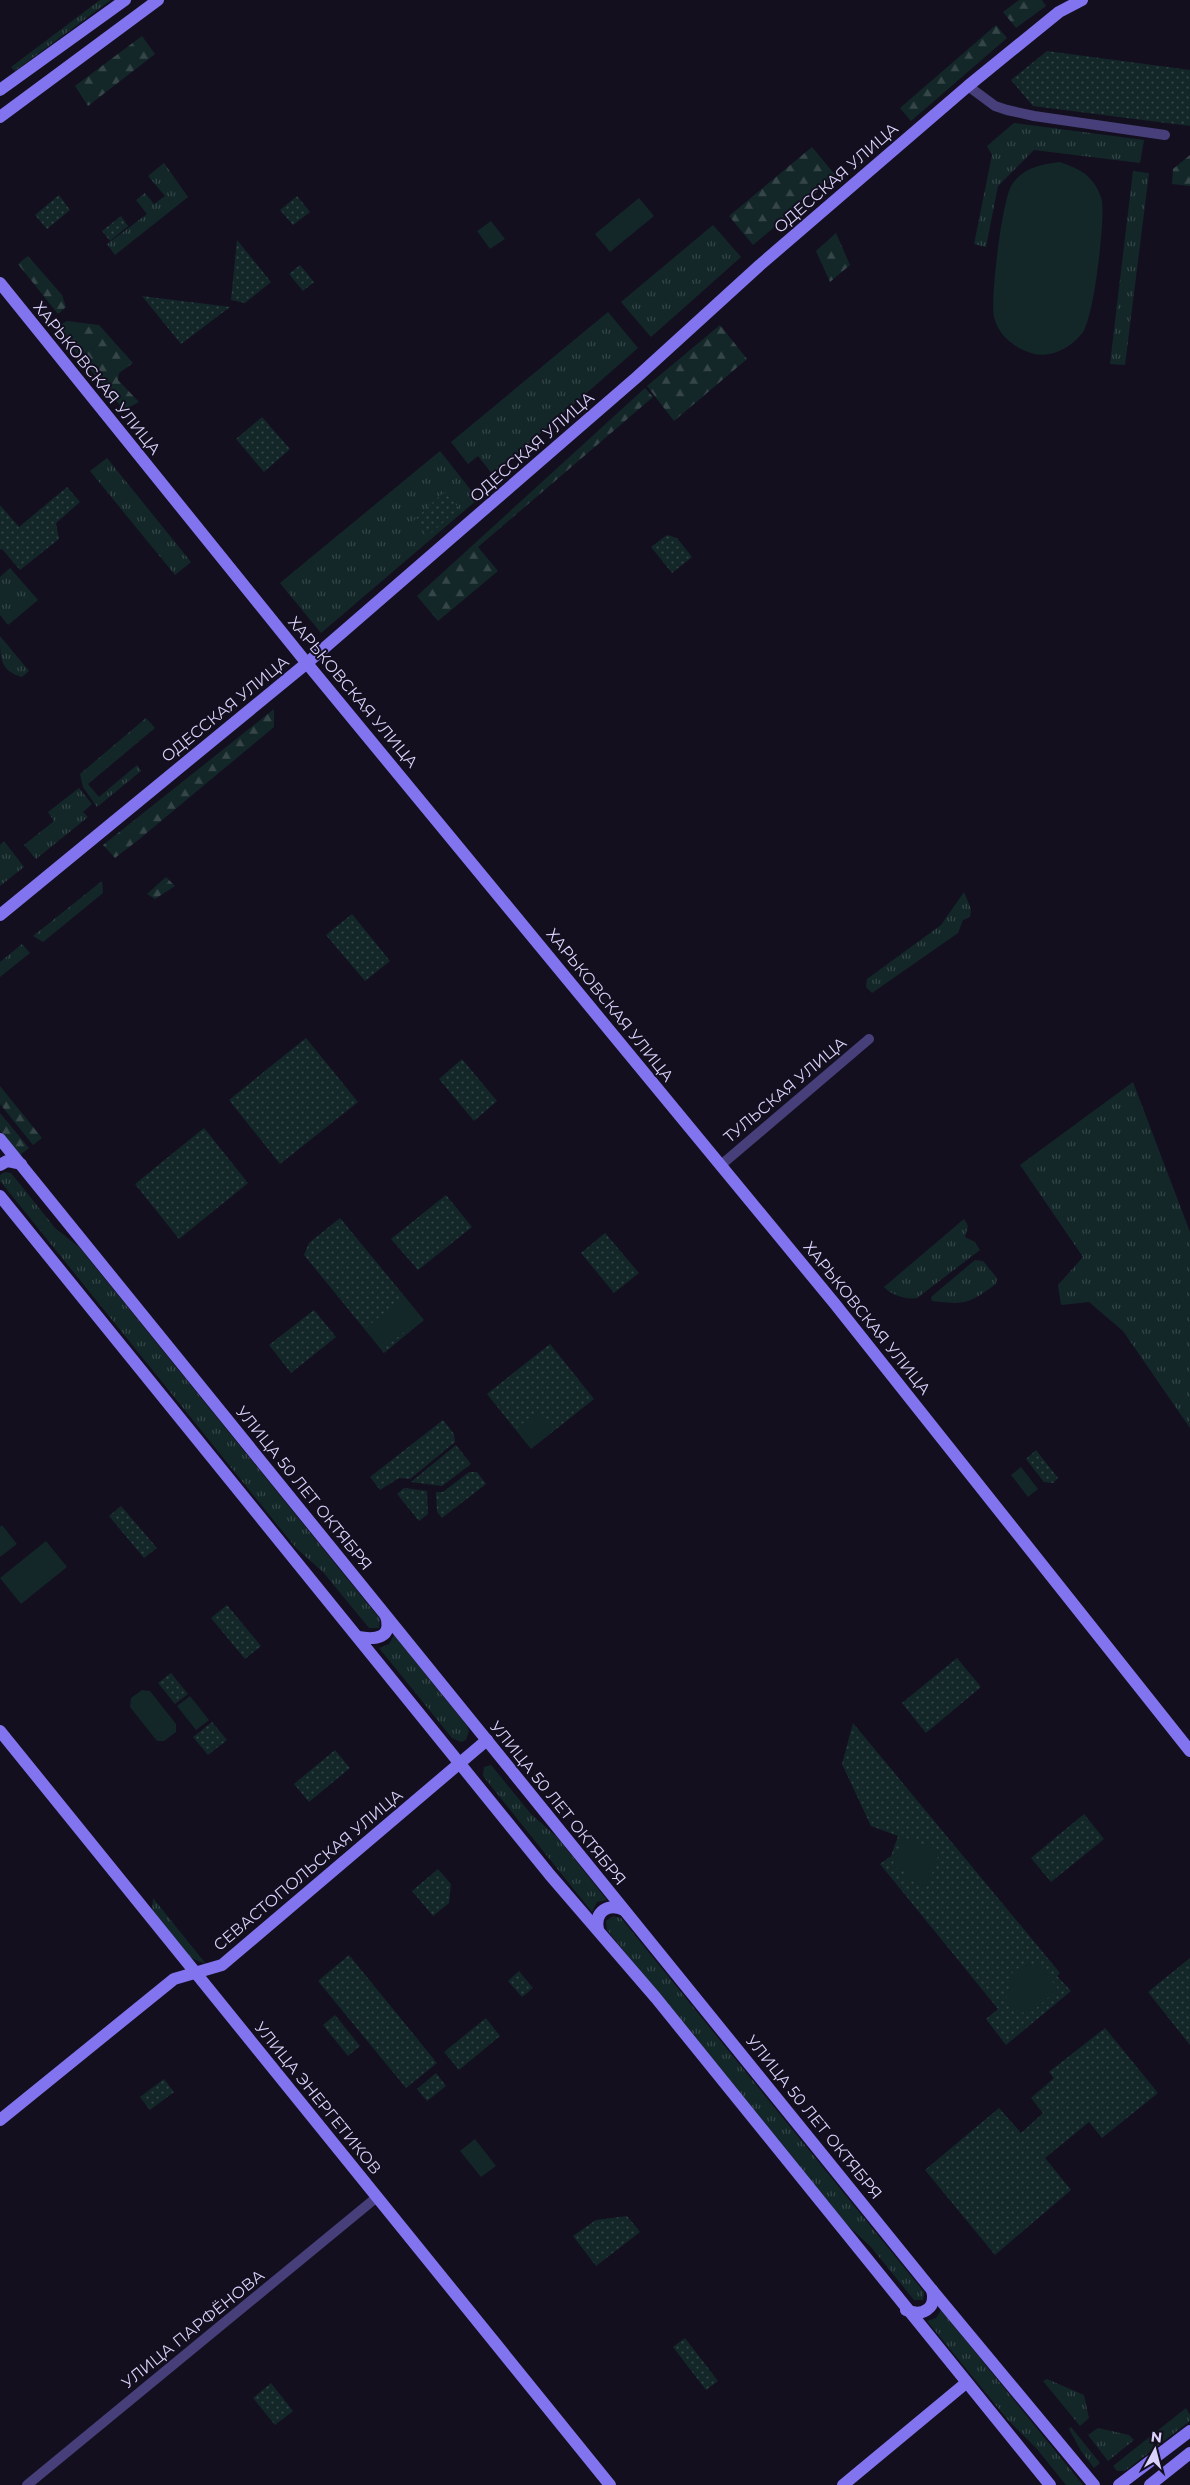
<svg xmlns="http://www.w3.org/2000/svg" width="1190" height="2485" viewBox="0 0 1190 2485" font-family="Montserrat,sans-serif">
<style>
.grass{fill:url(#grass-tufts)}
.forest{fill:url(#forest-firs)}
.park{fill:url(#park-dots)}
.pitch{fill:#132728}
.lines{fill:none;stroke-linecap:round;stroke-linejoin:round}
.street{stroke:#473f79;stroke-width:10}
.secondary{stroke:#8274ef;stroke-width:12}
.labels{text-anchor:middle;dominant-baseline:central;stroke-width:4;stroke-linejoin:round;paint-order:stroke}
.street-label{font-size:16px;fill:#dad2fa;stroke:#130f1f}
</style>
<defs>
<pattern id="grass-tufts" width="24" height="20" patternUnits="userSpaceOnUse" patternTransform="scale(1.25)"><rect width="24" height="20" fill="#132728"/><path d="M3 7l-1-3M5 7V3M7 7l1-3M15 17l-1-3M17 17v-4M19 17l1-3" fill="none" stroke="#354548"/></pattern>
<pattern id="forest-firs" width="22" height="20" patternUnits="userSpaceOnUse" patternTransform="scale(1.25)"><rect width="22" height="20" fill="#132728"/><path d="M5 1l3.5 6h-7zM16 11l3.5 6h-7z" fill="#354548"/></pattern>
<pattern id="park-dots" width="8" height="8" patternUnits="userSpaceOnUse" patternTransform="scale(1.25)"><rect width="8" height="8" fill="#132728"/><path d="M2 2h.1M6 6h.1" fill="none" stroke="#354548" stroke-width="1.8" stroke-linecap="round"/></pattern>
</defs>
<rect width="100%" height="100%" fill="#130f1f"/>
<g class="grass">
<path d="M100,0H111L15,71L11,67Z"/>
<path d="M1014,123L1144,140L1140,163L1034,150L998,186L986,247L974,244L992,155L987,146Z"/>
<path d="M164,163L188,197L115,255L107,244L147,214L136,200L145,193L154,204L165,196L148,176Z"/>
<path d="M1133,171L1149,173L1125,365L1110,364Z"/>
<path d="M713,225L741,257L651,337L621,302Z"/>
<path d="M608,312L638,348L493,475L478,456L468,464L451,442Z"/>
<path d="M440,451L478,499L321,633L280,583Z"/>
<path d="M107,458L191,562L175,575L90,471Z"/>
<path d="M10,568L38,600L8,625L0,615V577Z"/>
<path d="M0,636L29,671L22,677C0,671 0,658 0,636Z"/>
<path d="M146,718L155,728L88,784L99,797L137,765L141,771L97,807L83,787L80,774Z"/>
<path d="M79,788L92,804L83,812L88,817L36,859L24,845L54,821L48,812Z"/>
<path d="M4,841L24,867L0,886V845Z"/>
<path d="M102,881L103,893L43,942L33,936Z"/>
<path d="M964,892L971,909L970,917L963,920L958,933L872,993L866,987L867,979L941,925Z"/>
<path d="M22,944L30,953L0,977V962Z"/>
<path d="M1133,1082L1190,1232V1428L1123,1331L1089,1302L1061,1305L1058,1285L1083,1257L1020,1165Z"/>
<path d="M5,1172L11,1173L55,1228L79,1247L380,1619L379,1628H369L323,1572L296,1548L0,1181V1175Z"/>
<path d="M964,1219L968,1226L965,1237L975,1242L980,1250L917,1298C906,1300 891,1295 884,1287Z"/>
<path d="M975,1260L983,1261L997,1278L996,1284C968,1304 966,1305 932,1301L931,1297Z"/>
<path d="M394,1635L467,1726L469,1731L466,1740L461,1742L452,1738L379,1648L389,1644Z"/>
<path d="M491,1765L531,1814L557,1837L607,1900L597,1902L592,1912L483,1776L484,1767Z"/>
<path d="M153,1898L206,1964L191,1958L152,1910Z"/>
<path d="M613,1916L621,1918L924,2292L923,2300H914L871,2247L843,2221L607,1930L606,1921Z"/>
<path d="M941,2310L1083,2485H1066L1037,2449L1007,2419L927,2321L936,2318Z"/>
<path d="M1047,2379L1084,2395L1089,2418L1080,2426L1043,2381Z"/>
<path d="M1186,2408L1190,2415V2421L1125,2471H1117L1113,2466Z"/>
<path d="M1071,2427L1100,2463L1094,2468L1081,2451L1069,2429Z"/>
<path d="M1098,2428L1129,2435L1134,2440L1108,2461L1088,2435Z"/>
</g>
<g class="forest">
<path d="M1019,0H1042L1046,6L1016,28L1003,12Z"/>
<path d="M996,25L1007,38L911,121L900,108Z"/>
<path d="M142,36L155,54L88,106L75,86Z"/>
<path d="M812,147L836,176L753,245L729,216Z"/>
<path d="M1190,155V186L1172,184L1173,169Z"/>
<path d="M836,233L850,265L830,282L816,251Z"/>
<path d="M28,256L62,295L66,307L58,314L18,264Z"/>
<path d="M67,321L99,325L133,363L119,373L118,380L139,402L124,410L55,328Z"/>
<path d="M720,325L747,359L674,421L647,386Z"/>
<path d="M645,388L653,397L478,547L498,571L438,621L417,596Z"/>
<path d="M274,709V727L137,841L115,858L103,845Z"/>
<path d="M166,877L175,886L155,899L147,894Z"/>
<path d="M0,1086L42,1138L33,1145L0,1104Z"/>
<path d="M0,1113L29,1148L20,1155L0,1131Z"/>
</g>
<g class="park">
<path d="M1047,51L1190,70V126L1033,106L1011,80Z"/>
<path d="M59,195L70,210L47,229L35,215Z"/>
<path d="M297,196L310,212L293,225L280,210Z"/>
<path d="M121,216L128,226L110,241L102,231Z"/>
<path d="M237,240L271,282L245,303L231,300Z"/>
<path d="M300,265L314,282L303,291L289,274Z"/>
<path d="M142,296L230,307L181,344Z"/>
<path d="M262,417L290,449L264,472L236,439Z"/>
<path d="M67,487L80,502L56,523L59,539L20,570L2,549L0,550V505L19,527Z"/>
<path d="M444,492L459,508L428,536L413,521Z"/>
<path d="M667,535L677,538L692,557L672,573L651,547Z"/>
<path d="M352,914L390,961L365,981L326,935Z"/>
<path d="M306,1038L358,1102L280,1164L229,1100Z"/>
<path d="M462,1059L497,1101L474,1121L439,1079Z"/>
<path d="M204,1128L248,1183L179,1239L135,1184Z"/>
<path d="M446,1195L472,1227L418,1270L391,1239Z"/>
<path d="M340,1218L424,1320L384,1353L304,1255L309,1243Z"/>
<path d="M605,1233L639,1273L614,1293L581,1253Z"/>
<path d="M314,1310L336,1337L291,1373L269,1345Z"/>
<path d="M550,1344L594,1399L531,1449L487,1394Z"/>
<path d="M443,1420L454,1434L455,1442L410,1479L399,1478L380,1490L370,1477Z"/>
<path d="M456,1445L471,1464L442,1486L411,1482Z"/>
<path d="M1036,1450L1058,1478L1053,1483L1044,1482L1026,1459Z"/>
<path d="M469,1472H477L486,1484L442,1518L437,1512L436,1492H443Z"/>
<path d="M404,1488L427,1491L428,1514L419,1521L397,1494Z"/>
<path d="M121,1506L157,1548L144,1558L109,1516Z"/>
<path d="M227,1605L261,1646L245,1659L211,1618Z"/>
<path d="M957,1658L981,1687L926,1733L902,1703Z"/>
<path d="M171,1673L188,1694L175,1704L158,1683Z"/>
<path d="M212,1722L227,1740L208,1755L193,1737Z"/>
<path d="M853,1723L1060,1973L1057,1976L1071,1991L1006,2045L986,2019L998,2009L880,1864L891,1856L898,1836L871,1826L842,1764Z"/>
<path d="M335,1750L350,1768L309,1802L294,1784Z"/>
<path d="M1084,1814L1104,1839L1051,1882L1031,1858Z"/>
<path d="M438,1869L451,1884L449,1903L433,1916L412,1891Z"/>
<path d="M349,1955L437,2063L406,2088L318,1981Z"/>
<path d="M1190,1958V2045L1148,1992Z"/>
<path d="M519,1971L533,1988L522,1997L508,1981Z"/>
<path d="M335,2015L360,2046L348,2056L323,2025Z"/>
<path d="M486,2018L500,2036L459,2070L444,2052Z"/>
<path d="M1105,2028L1158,2093L1102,2138L1089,2122L1045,2158L1071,2190L995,2255L925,2170L999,2108L1021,2133L1043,2113L1031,2098L1054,2078L1049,2072Z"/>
<path d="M436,2073L446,2086L427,2101L417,2089Z"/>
<path d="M164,2079L174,2092L150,2110L140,2097Z"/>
<path d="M627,2216L640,2232L596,2266L573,2236L596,2220Z"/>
<path d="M685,2338L718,2381L706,2390L673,2347Z"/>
<path d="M271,2383L293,2411L275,2425L253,2398Z"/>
</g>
<g class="pitch">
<path d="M1060,162C1072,167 1084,170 1092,181C1096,185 1101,195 1102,201C1105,222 1094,316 1083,332C1073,346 1053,358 1034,354C1016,349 999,337 994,317C990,299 1002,203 1011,186C1022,168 1041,164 1060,162Z"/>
<path d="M639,198L654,216L610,252L595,234Z"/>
<path d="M491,221L505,239L490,249L477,231Z"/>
<path d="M402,1298L420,1319L383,1349L366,1328Z"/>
<path d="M538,1411L552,1429L531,1445L517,1428Z"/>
<path d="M1021,1467L1038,1489L1028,1497L1011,1475Z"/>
<path d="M2,1525L17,1544L0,1557V1527Z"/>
<path d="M46,1541L67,1567L21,1604L0,1578Z"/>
<path d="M142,1690L150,1691L176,1724V1732L164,1741H157L130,1707L131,1698Z"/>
<path d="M190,1696L209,1720L196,1730L177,1706Z"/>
<path d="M903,1837L940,1851L927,1887L904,1878L906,1872L896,1868L893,1864Z"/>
<path d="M1037,1963L1058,1989L1035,2009L1017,2014L1006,2002L1013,1970Z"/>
<path d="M475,2139L496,2166L481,2177L460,2151Z"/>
</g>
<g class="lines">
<g class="street">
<path d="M968,86L995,106L1007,110L1034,116L1165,135"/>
<path d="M721,1165L869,1039"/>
<path d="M27,2485L377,2197"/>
</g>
<g class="secondary">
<path d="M0,90L125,0"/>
<path d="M0,117L158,0"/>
<path d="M0,283L305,661L835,1304L1190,1751"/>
<path d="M0,915L307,663L637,377L760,265L968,86L1059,12L1082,0"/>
<path d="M0,1139L932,2290L1094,2485"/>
<path d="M0,1165L7,1161L21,1164"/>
<path d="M0,1196L550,1875L656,1998L1050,2485"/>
<path d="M358,1637C376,1640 393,1638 386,1616"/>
<path d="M0,1731L610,2485"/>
<path d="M598,1930C594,1911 608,1903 624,1910"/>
<path d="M0,2120L174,1979L222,1965L487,1740"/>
<path d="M906,2310C922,2317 937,2309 932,2290"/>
<path d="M843,2485L966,2383"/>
<path d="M1119,2485L1190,2431"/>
<path d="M1150,2485L1190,2453"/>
</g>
</g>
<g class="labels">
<g class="street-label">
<text transform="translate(836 178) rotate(-41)">ОДЕССКАЯ УЛИЦА</text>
<text transform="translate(97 378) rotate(51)">ХАРЬКОВСКАЯ УЛИЦА</text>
<text transform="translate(532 447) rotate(-41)">ОДЕССКАЯ УЛИЦА</text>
<text transform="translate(353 692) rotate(50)">ХАРЬКОВСКАЯ УЛИЦА</text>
<text transform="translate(225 709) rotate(-39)">ОДЕССКАЯ УЛИЦА</text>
<text transform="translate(610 1005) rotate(51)">ХАРЬКОВСКАЯ УЛИЦА</text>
<text transform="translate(785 1090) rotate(-40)">ТУЛЬСКАЯ УЛИЦА</text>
<text transform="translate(867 1318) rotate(51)">ХАРЬКОВСКАЯ УЛИЦА</text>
<text transform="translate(304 1488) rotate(51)">УЛИЦА 50 ЛЕТ ОКТЯБРЯ</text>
<text transform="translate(558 1803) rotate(51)">УЛИЦА 50 ЛЕТ ОКТЯБРЯ</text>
<text transform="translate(308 1870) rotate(-40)">СЕВАСТОПОЛЬСКАЯ УЛИЦА</text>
<text transform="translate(318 2098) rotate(51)">УЛИЦА ЭНЕРГЕТИКОВ</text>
<text transform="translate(814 2117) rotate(51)">УЛИЦА 50 ЛЕТ ОКТЯБРЯ</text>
<text transform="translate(193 2329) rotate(-39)">УЛИЦА ПАРФЁНОВА</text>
</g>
</g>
<g transform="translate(1155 2450) rotate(7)" stroke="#130f1f" stroke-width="4" paint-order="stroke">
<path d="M0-4L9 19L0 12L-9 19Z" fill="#dad2fa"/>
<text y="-8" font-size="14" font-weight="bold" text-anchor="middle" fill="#dad2fa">N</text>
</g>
</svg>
